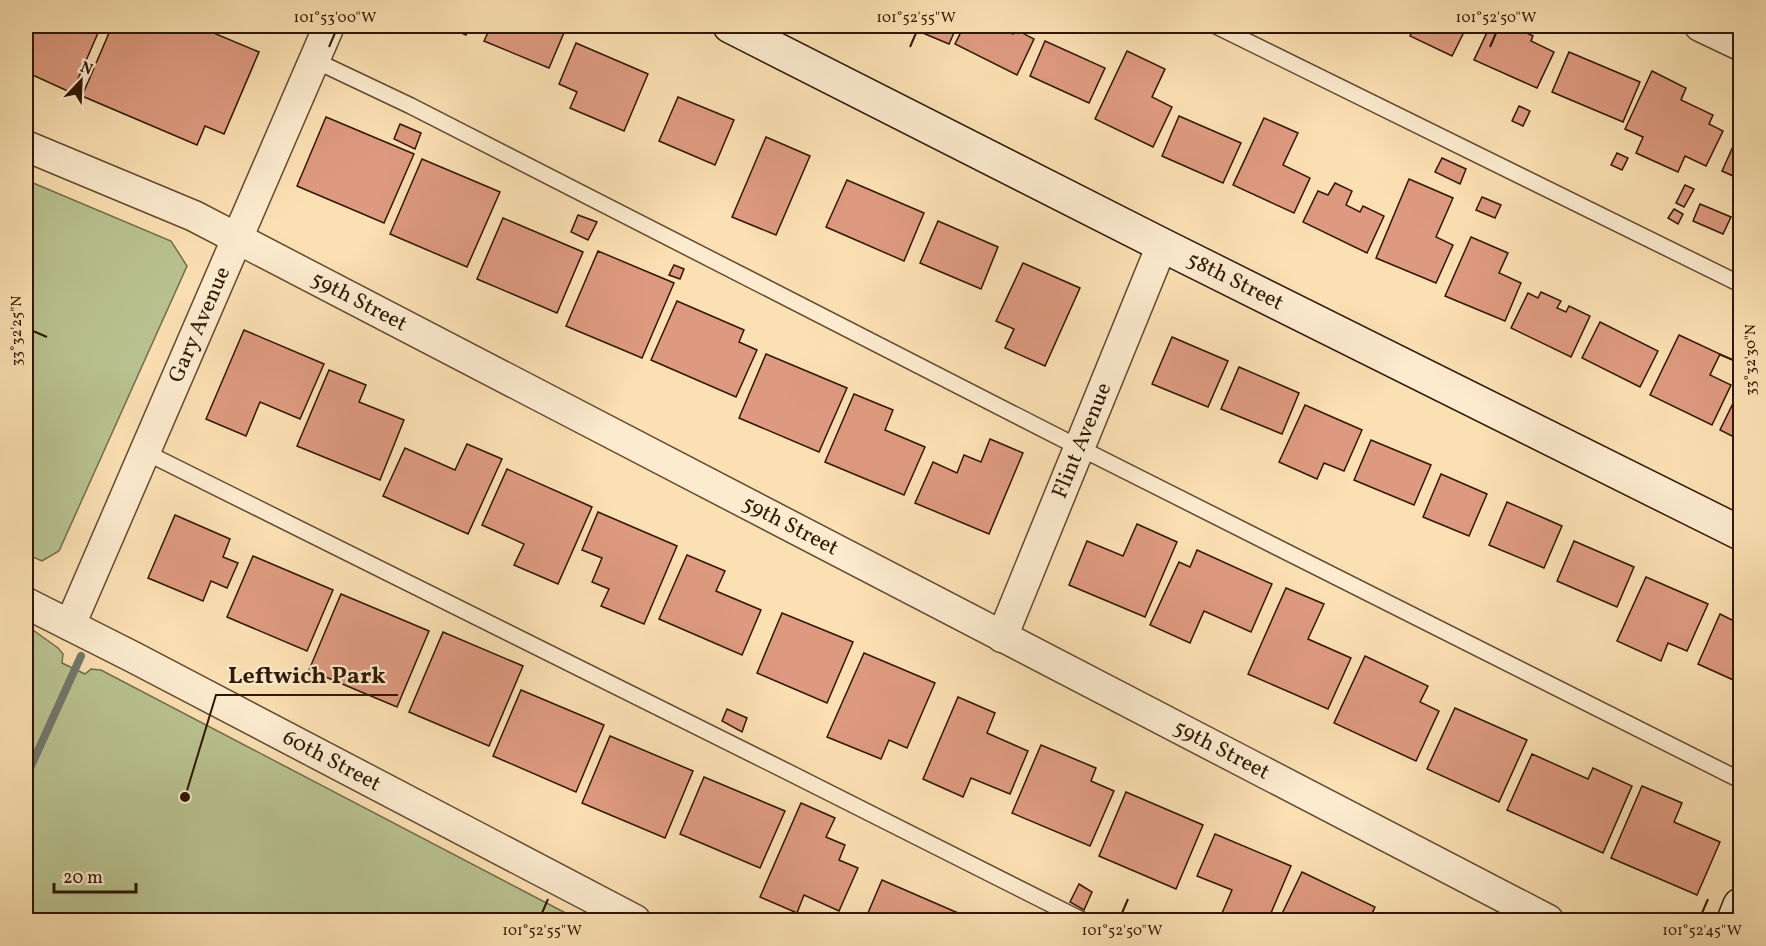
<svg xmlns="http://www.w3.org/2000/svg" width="1766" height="946" viewBox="0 0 1766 946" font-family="Vollkorn,serif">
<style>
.green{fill:#b9c391;stroke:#746d4a;stroke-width:1.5}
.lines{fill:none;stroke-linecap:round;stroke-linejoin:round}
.stream{stroke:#73796d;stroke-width:8}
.building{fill:#de9a80;stroke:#2f1702;stroke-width:1.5}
.lane-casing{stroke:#62492e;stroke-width:18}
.street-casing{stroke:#62492e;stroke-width:33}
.secondary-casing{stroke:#2f1702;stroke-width:36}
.lane{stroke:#fcebce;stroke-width:15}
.street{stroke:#fcebce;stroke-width:30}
.secondary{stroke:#fcebce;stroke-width:33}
.ticks{fill:none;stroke:#2f1702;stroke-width:2}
.labels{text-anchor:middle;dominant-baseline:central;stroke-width:4.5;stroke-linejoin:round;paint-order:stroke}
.street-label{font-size:22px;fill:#2f1702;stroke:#fcebce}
.leader{fill:none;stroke:#2f1702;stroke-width:2}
.callout-dot{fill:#2f1702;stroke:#fcebce;stroke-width:2}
.callout-label{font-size:24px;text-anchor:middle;font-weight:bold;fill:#2f1702;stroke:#fcebce;stroke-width:4.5;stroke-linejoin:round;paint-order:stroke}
.neatline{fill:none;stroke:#2f1702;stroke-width:2}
.ticks-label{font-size:15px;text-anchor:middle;fill:#2f1702}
</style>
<rect width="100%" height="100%" fill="#fbe0b3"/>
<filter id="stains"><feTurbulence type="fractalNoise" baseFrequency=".00333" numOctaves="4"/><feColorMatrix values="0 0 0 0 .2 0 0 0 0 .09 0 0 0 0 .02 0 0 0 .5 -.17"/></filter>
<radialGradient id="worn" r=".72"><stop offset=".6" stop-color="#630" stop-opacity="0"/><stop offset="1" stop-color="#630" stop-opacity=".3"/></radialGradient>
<g class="green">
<path d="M26,180L171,241L187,266L59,551L42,561L26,554Z"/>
<path d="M26,625L58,648L63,654L62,663L85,674L91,669L101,670L579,920H26Z"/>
</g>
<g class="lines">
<path class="stream" d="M26,777L81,656"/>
</g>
<g class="building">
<path d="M26,26H101L72,93L26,72Z"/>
<path d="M112,26H197L259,52L224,134L205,126L197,145L82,96Z"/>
<path d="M445,26H470L466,35Z"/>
<path d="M491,26H561L566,28L549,68L484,41Z"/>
<path d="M906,26H957L949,44Z"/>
<path d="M964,26H1000L999,28L1013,34L1015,29L1034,39L1017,75L955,44Z"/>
<path d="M1404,26H1467L1452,56L1410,36L1413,29Z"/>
<path d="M1490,26H1517L1516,28L1533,36L1531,41L1554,52L1537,88L1474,60Z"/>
<path d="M1045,41L1105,68L1089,103L1030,76Z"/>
<path d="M576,43L648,74L624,131L570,108L577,92L559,84Z"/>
<path d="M1127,51L1165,69L1152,97L1172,107L1153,147L1095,119Z"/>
<path d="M1569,52L1640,82L1623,122L1552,92Z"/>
<path d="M1652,71L1686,88L1681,100L1713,115L1709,124L1723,131L1706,166L1685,156L1678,172L1636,153L1643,137L1625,129Z"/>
<path d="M678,97L734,120L715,165L659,141Z"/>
<path d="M1519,106L1530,111L1523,126L1512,121Z"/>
<path d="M1179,116L1241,143L1223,183L1162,156Z"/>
<path d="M326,117L414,154L384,223L297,186Z"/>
<path d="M1264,118L1298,133L1283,165L1310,178L1294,213L1233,185Z"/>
<path d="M400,124L421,133L415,149L394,139Z"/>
<path d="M1740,131V179L1722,171Z"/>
<path d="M766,137L810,156L776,235L732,217Z"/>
<path d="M1617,153L1628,158L1622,170L1611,165Z"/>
<path d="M1442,158L1466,169L1460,184L1435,172Z"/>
<path d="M422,159L500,192L467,267L390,234Z"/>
<path d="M1409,179L1453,198L1436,237L1453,245L1436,283L1376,258Z"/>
<path d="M847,180L924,213L904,261L826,227Z"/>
<path d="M1335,183L1352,191L1346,205L1360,212L1363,206L1384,216L1367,253L1303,222L1318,191L1328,195Z"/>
<path d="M1685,185L1694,189L1684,207L1676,203Z"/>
<path d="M1482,197L1501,205L1495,218L1476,210Z"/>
<path d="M1700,204L1731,217L1723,234L1693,221Z"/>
<path d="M1674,209L1683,214L1678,224L1668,218Z"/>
<path d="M578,215L597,222L588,240L571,232Z"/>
<path d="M503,218L583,252L557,313L477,279Z"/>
<path d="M938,221L998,247L981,289L920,263Z"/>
<path d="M1471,237L1508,253L1499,273L1521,283L1505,321L1445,296Z"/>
<path d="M598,251L674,283L642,358L566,326Z"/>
<path d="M1023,263L1080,288L1045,366L1005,348L1014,329L996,321Z"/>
<path d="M674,265L684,269L680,279L669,275Z"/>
<path d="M1541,292L1561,301L1557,308L1566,312L1569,306L1590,316L1571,357L1511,328L1528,293L1538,298Z"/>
<path d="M677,301L744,330L739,342L757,350L736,397L651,360Z"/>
<path d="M1600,322L1658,351L1640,387L1582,358Z"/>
<path d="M244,330L324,364L300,419L260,402L246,436L206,419Z"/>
<path d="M1679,335L1720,354L1710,375L1731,385L1712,425L1650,395Z"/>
<path d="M1172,337L1228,361L1208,407L1152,384Z"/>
<path d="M766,354L847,388L819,452L739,418Z"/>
<path d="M1239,367L1299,393L1282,434L1221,409Z"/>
<path d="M329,370L366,385L359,402L404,420L380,480L297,446Z"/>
<path d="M1740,389V440L1720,430Z"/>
<path d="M854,394L893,410L885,430L925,447L904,495L825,462Z"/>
<path d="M1305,405L1362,430L1344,471L1324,463L1317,479L1279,462Z"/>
<path d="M990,439L1023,453L989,534L915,503L933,462L957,473L964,455L981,462Z"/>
<path d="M1371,440L1431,465L1414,505L1354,480Z"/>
<path d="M467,444L502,459L468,534L383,496L405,448L455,470Z"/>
<path d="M507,469L592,507L558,584L514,565L524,544L482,525Z"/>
<path d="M1441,474L1487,494L1469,536L1423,517Z"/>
<path d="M1507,502L1562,526L1544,568L1489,545Z"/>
<path d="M598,512L677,546L644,624L601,606L609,589L592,582L602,558L582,550Z"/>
<path d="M175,515L230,539L223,557L238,563L227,588L211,581L203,601L148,578Z"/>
<path d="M1137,524L1177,542L1145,617L1069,585L1087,541L1123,556Z"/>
<path d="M1574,541L1634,567L1617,607L1557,581Z"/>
<path d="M1197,550L1272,584L1251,632L1204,611L1190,643L1150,625L1179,562L1190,567Z"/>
<path d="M687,555L725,571L716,591L761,610L742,655L659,619Z"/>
<path d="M253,556L333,590L307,651L227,617Z"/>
<path d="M1646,577L1708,604L1687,651L1668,643L1661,661L1617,641Z"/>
<path d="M1286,588L1324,604L1308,639L1351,658L1328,709L1248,674Z"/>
<path d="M341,594L429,631L397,707L309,670Z"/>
<path d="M782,613L853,642L827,703L757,673Z"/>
<path d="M1720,614L1740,624V683L1698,664Z"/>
<path d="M443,632L523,666L489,746L409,712Z"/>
<path d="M864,653L935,683L907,748L889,740L881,759L827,737Z"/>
<path d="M1365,656L1428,686L1420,702L1439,711L1416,761L1334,723Z"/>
<path d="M521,690L604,725L576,792L493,756Z"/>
<path d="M958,697L995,713L987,733L1028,751L1010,794L971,778L963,797L923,779Z"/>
<path d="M1455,708L1527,740L1499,802L1427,769Z"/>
<path d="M727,709L747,718L742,732L722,721Z"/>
<path d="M610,736L693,771L665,838L582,803Z"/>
<path d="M1041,745L1096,768L1091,781L1114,791L1090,846L1012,813Z"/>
<path d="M1532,754L1588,779L1593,768L1632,786L1603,853L1507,810Z"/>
<path d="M704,777L785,811L760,868L680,834Z"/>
<path d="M1642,786L1682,803L1674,822L1720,842L1697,895L1611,858Z"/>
<path d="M1126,792L1203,825L1176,889L1099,856Z"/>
<path d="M801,803L835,818L826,837L845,845L839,860L858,868L839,911L804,895L797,913L760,897Z"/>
<path d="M1215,834L1291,866L1268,920H1219L1232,890L1197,876Z"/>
<path d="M1302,872L1375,907L1369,920H1279Z"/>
<path d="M882,880L958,913L955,920H865Z"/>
<path d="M1079,884L1092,892L1084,910L1070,902Z"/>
</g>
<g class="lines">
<defs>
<g id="lane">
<path d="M1216,26L1740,284"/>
<path d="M314,60L411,106L1080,448L1740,780"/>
<path d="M145,452L790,773L1082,920"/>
</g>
<g id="street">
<path d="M1700,26L1740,45"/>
<path id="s1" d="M26,146L194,216L1548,920"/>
<path id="s2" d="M26,603L133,657L635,920"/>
<path id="s3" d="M70,625L329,26"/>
<path id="s4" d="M1002,637L1162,245"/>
</g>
<g id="secondary">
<path id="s5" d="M730,26L1162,245L1740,533"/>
<path d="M1734,920L1740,905"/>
</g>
</defs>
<use href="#lane" class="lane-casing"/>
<use href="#street" class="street-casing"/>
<use href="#secondary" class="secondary-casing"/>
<use href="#lane" class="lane"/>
<use href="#street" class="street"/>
<use href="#secondary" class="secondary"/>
</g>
<path class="ticks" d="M329,47L335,33M910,47L916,33M1490,47L1496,33M33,331L47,337M1719,354L1733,360M542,913L548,899M1122,913L1128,899M1702,913L1708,899"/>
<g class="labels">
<g class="street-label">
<text stroke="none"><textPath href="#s5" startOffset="566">58th Street</textPath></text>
<text stroke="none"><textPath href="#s1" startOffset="368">59th Street</textPath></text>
<text stroke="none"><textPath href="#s3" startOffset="327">Gary Avenue</textPath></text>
<text stroke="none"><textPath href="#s4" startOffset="212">Flint Avenue</textPath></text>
<text stroke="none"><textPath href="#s1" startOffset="854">59th Street</textPath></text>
<text stroke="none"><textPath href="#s1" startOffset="1340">59th Street</textPath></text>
<text stroke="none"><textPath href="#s2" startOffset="344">60th Street</textPath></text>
</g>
</g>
<path class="leader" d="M185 797L216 695H398"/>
<circle class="callout-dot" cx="185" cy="797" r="6"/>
<g class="callout-label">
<text x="307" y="683">Leftwich Park</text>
</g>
<rect width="1766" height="946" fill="none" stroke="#fbe0b3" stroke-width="66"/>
<g transform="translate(81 81) rotate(23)" stroke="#fcebce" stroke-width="4.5" paint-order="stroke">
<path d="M0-4.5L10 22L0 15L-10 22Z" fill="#2f1702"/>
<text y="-9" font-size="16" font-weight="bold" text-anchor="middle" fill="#2f1702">N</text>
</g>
<path d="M54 883v9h82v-9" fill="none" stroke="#2f1702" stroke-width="3"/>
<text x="63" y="883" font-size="18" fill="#2f1702" stroke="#fcebce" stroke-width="4.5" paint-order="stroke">20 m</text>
<rect x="33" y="33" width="1700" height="880" class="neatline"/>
<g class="ticks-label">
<text x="335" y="22">101°53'00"W</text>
<text x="916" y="22">101°52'55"W</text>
<text x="1496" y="22">101°52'50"W</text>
<text transform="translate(16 331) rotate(-90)" y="5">33°32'25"N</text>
<text transform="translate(1750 360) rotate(-90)" y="5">33°32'30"N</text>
<text x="542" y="935">101°52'55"W</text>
<text x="1122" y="935">101°52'50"W</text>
<text x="1702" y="935">101°52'45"W</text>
</g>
<rect width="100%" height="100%" filter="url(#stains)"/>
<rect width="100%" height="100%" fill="url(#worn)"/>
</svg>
